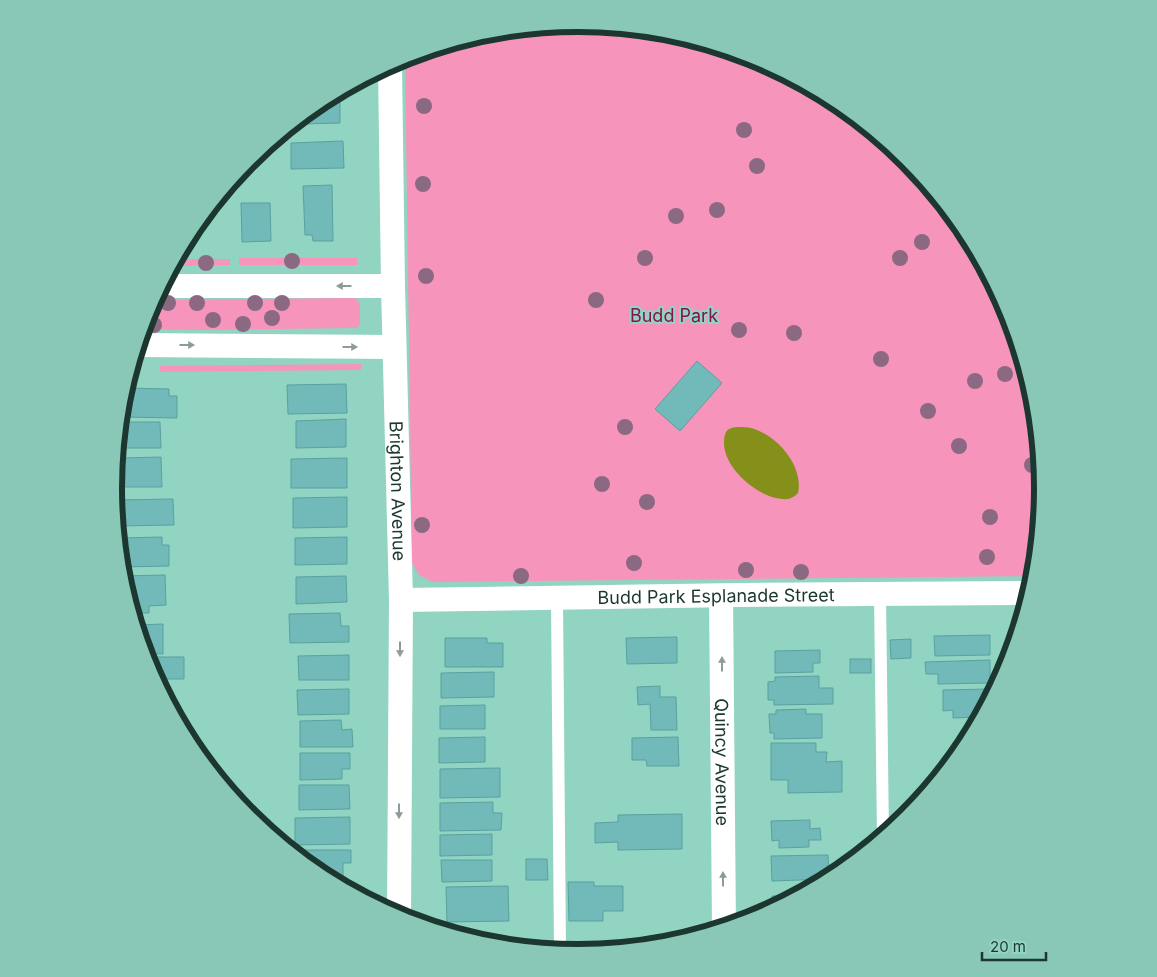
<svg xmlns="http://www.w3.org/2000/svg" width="1157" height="977" viewBox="0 0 1157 977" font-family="Inter,sans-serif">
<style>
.green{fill:#f794bb}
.water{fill:#85901b}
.building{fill:#72b9b9;stroke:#59a1a0}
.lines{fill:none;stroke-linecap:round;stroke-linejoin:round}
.service{stroke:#fff;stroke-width:12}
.minor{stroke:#fff;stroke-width:24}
.tree{fill:#8b6983}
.oneway{fill:#8e9b98}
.labels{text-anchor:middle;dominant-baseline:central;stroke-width:4;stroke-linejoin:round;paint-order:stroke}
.park-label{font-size:18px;fill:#86124f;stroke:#92d4c2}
.street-label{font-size:18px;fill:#1c3730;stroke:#92d4c2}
.rim{fill:none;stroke:#1c3730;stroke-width:6}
</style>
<rect width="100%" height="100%" fill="#92d4c2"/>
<g class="green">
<path d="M579,24L669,33L757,59L837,102L907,160L965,231L1008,311L1034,398L1043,489L1035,576L433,582L419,575L412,563L405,58L488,33Z"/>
<rect x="239" y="258" width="118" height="7"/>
<path d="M177,259H230V265L173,266Z"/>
<path d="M353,298L357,299L360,304V324L357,328L192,330L144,329L149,310L155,300Z"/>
<path d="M361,364V370L160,372V366Z"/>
</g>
<path class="water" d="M739,427C743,427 748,427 751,428C777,435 804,466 798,493C796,495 794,497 791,498C787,500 781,499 776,498C754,493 725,468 724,444C724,440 724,436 726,432C728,428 734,427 739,427Z"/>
<g class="building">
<path d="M333,95H340V123L301,124L300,119L321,102Z"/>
<path d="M343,141L344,168L291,169V143Z"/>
<path d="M332,185L333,241H313L312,235H305L303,186Z"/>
<path d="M241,203H270L271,241L242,242Z"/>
<path d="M965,230V231L970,240H965Z"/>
<path d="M697,361L722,383L680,431L655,409Z"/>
<path d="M346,384L347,413L288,414L287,385Z"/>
<path d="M126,388L169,389V396H177V418L122,417L123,398Z"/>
<path d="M346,419V447L296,448V421Z"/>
<path d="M122,422H160L161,448H118L119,432H122Z"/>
<path d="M161,457L162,487H123V481L117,482L116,463H122V458Z"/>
<path d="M347,458V488H291V459Z"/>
<path d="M347,497V527L293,528V498Z"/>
<path d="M173,499L174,525L117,526L115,500Z"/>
<path d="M162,537V545H169V566L121,567L119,538Z"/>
<path d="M347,537V564L295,565V538Z"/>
<path d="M165,575L166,605L149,606V613H133L122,576Z"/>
<path d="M346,576L347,602L296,604V577Z"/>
<path d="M340,613L341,626H349V642L290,643L289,614Z"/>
<path d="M163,624V654H145L137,625Z"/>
<path d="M990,635V655L935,656L934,636Z"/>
<path d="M677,637V663L627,664L626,638Z"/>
<path d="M445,638H487V643H503V667H445Z"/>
<path d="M911,639V658L891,659L890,640Z"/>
<path d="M820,650V663H813V672L775,673V651Z"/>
<path d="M349,655V680H299L298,656Z"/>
<path d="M146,657H184V679H164V687H160L149,666Z"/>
<rect x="850" y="659" width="21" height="14"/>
<path d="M990,660V683L938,684V674H926L925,662Z"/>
<path d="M494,672V697L441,698V673Z"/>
<path d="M819,676V688H833V704L774,705V700H768V682L775,681V677Z"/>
<path d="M660,686V697H676L677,730H651L650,704L638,705L637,687Z"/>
<path d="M349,689V714L298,715L297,690Z"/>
<path d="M989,689V701L981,717L953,718V710L943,711V690Z"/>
<path d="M485,705V729H440V706Z"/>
<path d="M806,709V714H822V738L774,739V733H770L769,714H776V710Z"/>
<path d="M341,720L342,730L352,729L353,747H300V721Z"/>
<path d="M485,737V762L439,763V738Z"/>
<path d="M678,737L679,766H647L646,760H632V738Z"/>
<path d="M771,743H816V752H827L826,762L842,761V792L788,793V780H771Z"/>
<path d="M300,753H350V769H342V779L300,780Z"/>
<path d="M500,768V797L440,798V769Z"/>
<path d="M299,785H349L350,809L299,810Z"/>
<path d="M493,802V813H502L501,830L440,831V803Z"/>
<path d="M682,814V849L618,850V842L595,843V823L618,822V815Z"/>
<path d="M350,817V844L295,845V818Z"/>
<path d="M810,820V829L820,828L821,840H809V847L779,848V840L772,841L771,821Z"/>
<path d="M492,834V855L440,856V835Z"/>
<path d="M298,850H351V863H343V880H329L320,875L298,856Z"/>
<path d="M828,855L829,879L772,881L771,856Z"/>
<path d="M526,859H547L548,880H526Z"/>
<path d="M441,860H492V881L442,882Z"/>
<path d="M568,882H594V886H623V911H603V921H569Z"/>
<path d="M508,886L509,921L447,922L446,887Z"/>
<path d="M772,896H798L772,910Z"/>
</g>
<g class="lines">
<g class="service">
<path d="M880,594L883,837"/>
<path d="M557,598L560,951"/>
</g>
<g class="minor">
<path id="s1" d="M390,65L393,286L401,600L399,917"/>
<path d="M162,286H393"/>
<path d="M139,345L394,347"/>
<path id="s2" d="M721,596L724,928"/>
<path id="s3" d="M401,600L738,595L1030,593"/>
</g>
</g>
<g class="tree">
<circle cx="424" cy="106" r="8"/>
<circle cx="744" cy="130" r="8"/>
<circle cx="757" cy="166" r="8"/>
<circle cx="423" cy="184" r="8"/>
<circle cx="717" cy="210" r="8"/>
<circle cx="676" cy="216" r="8"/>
<circle cx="922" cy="242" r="8"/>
<circle cx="645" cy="258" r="8"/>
<circle cx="900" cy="258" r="8"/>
<circle cx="292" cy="261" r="8"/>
<circle cx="206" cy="263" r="8"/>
<circle cx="426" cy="276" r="8"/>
<circle cx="596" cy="300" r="8"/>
<circle cx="168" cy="303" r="8"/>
<circle cx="197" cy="303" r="8"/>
<circle cx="255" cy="303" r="8"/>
<circle cx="282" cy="303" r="8"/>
<circle cx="272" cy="318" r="8"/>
<circle cx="213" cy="320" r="8"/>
<circle cx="243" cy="324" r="8"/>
<circle cx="154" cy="325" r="8"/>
<circle cx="739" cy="330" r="8"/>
<circle cx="794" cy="333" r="8"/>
<circle cx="881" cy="359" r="8"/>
<circle cx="1005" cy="374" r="8"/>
<circle cx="975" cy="381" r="8"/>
<circle cx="928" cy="411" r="8"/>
<circle cx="625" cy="427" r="8"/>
<circle cx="959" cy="446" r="8"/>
<circle cx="1032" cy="465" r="8"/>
<circle cx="602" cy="484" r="8"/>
<circle cx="647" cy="502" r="8"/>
<circle cx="990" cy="517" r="8"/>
<circle cx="422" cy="525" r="8"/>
<circle cx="987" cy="557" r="8"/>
<circle cx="634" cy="563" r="8"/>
<circle cx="746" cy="570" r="8"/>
<circle cx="801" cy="572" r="8"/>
<circle cx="521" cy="576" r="8"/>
</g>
<defs><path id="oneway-solid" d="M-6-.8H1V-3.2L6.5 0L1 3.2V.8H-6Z" transform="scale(1.25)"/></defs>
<g class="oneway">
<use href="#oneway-solid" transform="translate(344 286) rotate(180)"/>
<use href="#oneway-solid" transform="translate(187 345)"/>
<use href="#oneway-solid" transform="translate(350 347)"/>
<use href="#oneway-solid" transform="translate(400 649) rotate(90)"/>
<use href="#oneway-solid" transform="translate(722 664) rotate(-90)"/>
<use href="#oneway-solid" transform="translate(399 811) rotate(90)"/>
<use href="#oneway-solid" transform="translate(723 879) rotate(-90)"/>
</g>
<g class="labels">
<g class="park-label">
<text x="674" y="315">Budd Park</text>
</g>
<g class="street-label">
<text stroke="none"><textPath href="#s1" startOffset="426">Brighton Avenue</textPath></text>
<text stroke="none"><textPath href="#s3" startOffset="315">Budd Park Esplanade Street</textPath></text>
<text stroke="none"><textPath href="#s2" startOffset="166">Quincy Avenue</textPath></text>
</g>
</g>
<path d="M0 0H1157V977H0ZM122 488a456 456 0 1 1 912 0a456 456 0 1 1-912 0Z" fill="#89c7b6" fill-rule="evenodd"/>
<path class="rim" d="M122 488a456 456 0 1 1 912 0a456 456 0 1 1-912 0Z"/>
<path d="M982 952v8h64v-8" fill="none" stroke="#1c3730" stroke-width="2.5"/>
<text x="990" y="952" font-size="15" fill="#1c3730" stroke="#92d4c2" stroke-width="4" paint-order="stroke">20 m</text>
</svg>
